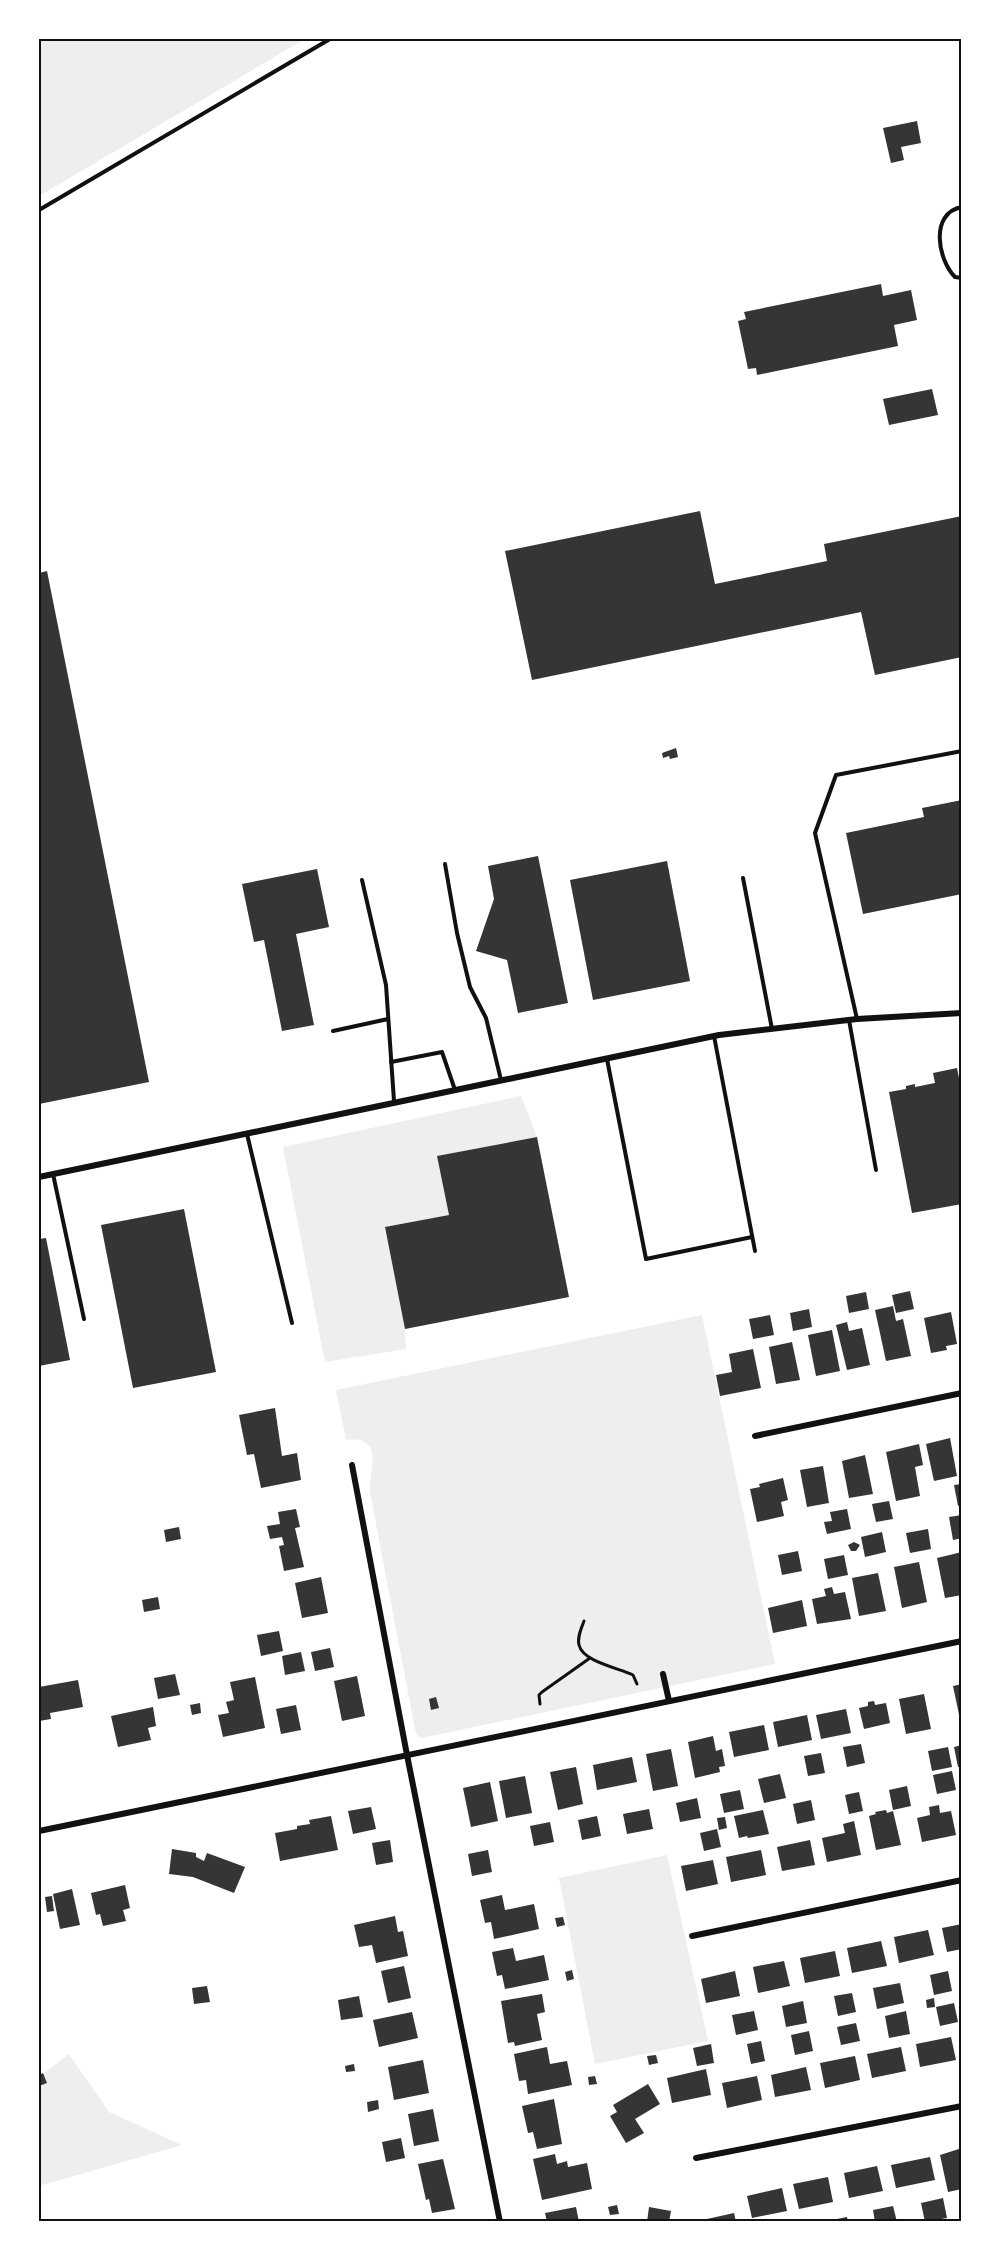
<svg xmlns="http://www.w3.org/2000/svg" width="1001" height="2261" viewBox="0 0 1001 2261" font-family="Manrope,sans-serif">
<style>
.green{fill:#eee}
.building{fill:#353535}
.lines{fill:none;stroke-linecap:round;stroke-linejoin:round}
.path{stroke:#111;stroke-width:3}
.service{stroke:#111;stroke-width:4}
.minor{stroke:#111;stroke-width:6}
.neatline{fill:none;stroke:#111;stroke-width:2}
</style>
<rect width="100%" height="100%" fill="#fff"/>
<g class="green">
<path d="M39,39H305L39,196Z"/>
<path d="M521,1096L537,1137L437,1156L449,1215L385,1228L405,1329L406,1349L325,1362L283,1147Z"/>
<path d="M702,1315L775,1664L422,1738L417,1735L415,1729L372,1503C371,1497 369,1490 370,1484C372,1461 381,1436 346,1440L336,1390Z"/>
<path d="M667,1855L708,2041L595,2064L559,1878Z"/>
<path d="M69,2054L109,2112L182,2145L39,2186V2077Z"/>
</g>
<g class="building">
<path d="M917,121L921,143L901,147L904,160L891,163L883,128Z"/>
<path d="M881,284L883,296L911,290L917,320L894,325L898,346L757,375L756,368L748,369L738,321L746,319L744,312Z"/>
<path d="M932,389L938,415L889,425L883,399Z"/>
<path d="M700,511L715,584L827,561L824,544L962,516V592H959L962,606V657L875,675L861,612L532,680L505,551Z"/>
<path d="M47,571L149,1082L39,1104V573Z"/>
<path d="M676,748L678,757L670,759L669,756L663,758L662,753Z"/>
<path d="M962,800V894L863,914L846,833L924,817L922,808Z"/>
<path d="M538,856L568,1003L518,1013L507,960L476,951L494,899L488,866Z"/>
<path d="M667,861L690,981L593,1000L570,880Z"/>
<path d="M317,869L329,927L296,934L314,1025L282,1031L264,940L254,942L242,884Z"/>
<path d="M957,1068L959,1078H962V1204L912,1213L889,1092L906,1089V1086L915,1084V1087L935,1083L933,1073Z"/>
<path d="M537,1137L569,1297L405,1329L385,1227L449,1215L437,1156Z"/>
<path d="M184,1209L216,1372L133,1388L101,1225Z"/>
<path d="M46,1238L70,1360L39,1366V1239Z"/>
<path d="M910,1291L914,1309L896,1313L892,1295Z"/>
<path d="M866,1292L869,1309L849,1313L846,1296Z"/>
<path d="M893,1306L896,1321L903,1319L911,1356L886,1361L875,1310Z"/>
<path d="M809,1309L812,1327L793,1331L790,1313Z"/>
<path d="M951,1312L957,1344L946,1346L947,1350L931,1353L924,1318Z"/>
<path d="M770,1315L774,1335L753,1339L749,1319Z"/>
<path d="M847,1322L849,1331L862,1328L870,1365L847,1370L836,1325Z"/>
<path d="M832,1330L840,1371L816,1376L808,1335Z"/>
<path d="M792,1342L800,1380L776,1384L769,1347Z"/>
<path d="M753,1349L761,1388L720,1396L716,1375L732,1372L729,1354Z"/>
<path d="M275,1408L282,1456L297,1453L301,1480L261,1488L254,1454L247,1455L239,1415Z"/>
<path d="M950,1438L957,1476L934,1481L926,1444Z"/>
<path d="M919,1444L923,1465L915,1467L920,1496L896,1501L886,1452Z"/>
<path d="M865,1455L873,1494L849,1498L842,1461Z"/>
<path d="M823,1466L829,1503L807,1507L800,1470Z"/>
<path d="M783,1478L788,1500L781,1502L784,1516L757,1522L750,1489L760,1487L759,1484Z"/>
<path d="M962,1484V1505L958,1506L954,1485Z"/>
<path d="M889,1501L893,1519L876,1522L872,1504Z"/>
<path d="M296,1509L300,1527L295,1528L304,1567L284,1571L279,1546L284,1545L282,1537L270,1539L267,1526L280,1524L278,1512Z"/>
<path d="M847,1509L851,1529L827,1534L824,1522L832,1521L830,1512Z"/>
<path d="M962,1515V1538L953,1540L949,1517Z"/>
<path d="M179,1527L181,1539L166,1542L164,1530Z"/>
<path d="M928,1529L931,1549L910,1553L906,1533Z"/>
<path d="M882,1532L886,1552L865,1557L861,1537Z"/>
<path d="M854,1542L860,1545L856,1551H851L848,1545Z"/>
<path d="M798,1551L802,1571L782,1575L778,1555Z"/>
<path d="M962,1552V1595L945,1598L937,1558Z"/>
<path d="M844,1555L848,1575L828,1579L824,1559Z"/>
<path d="M919,1562L927,1602L902,1608L894,1567Z"/>
<path d="M878,1573L886,1611L859,1616L852,1578Z"/>
<path d="M321,1577L328,1613L302,1618L295,1583Z"/>
<path d="M832,1587L834,1594L845,1592L851,1619L817,1624L812,1599L826,1596L824,1589Z"/>
<path d="M158,1597L160,1609L144,1612L142,1600Z"/>
<path d="M802,1600L807,1626L773,1633L768,1608Z"/>
<path d="M279,1631L283,1651L261,1656L257,1635Z"/>
<path d="M330,1648L334,1667L315,1671L311,1652Z"/>
<path d="M301,1652L305,1671L285,1675L282,1656Z"/>
<path d="M175,1674L180,1695L158,1699L154,1678Z"/>
<path d="M357,1676L365,1716L342,1721L334,1681Z"/>
<path d="M255,1677L265,1728L223,1737L218,1715L229,1713L226,1702L234,1700L230,1682Z"/>
<path d="M78,1680L83,1707L50,1713L51,1719L39,1721V1687Z"/>
<path d="M962,1684V1724H961L953,1686Z"/>
<path d="M924,1694L931,1729L906,1734L899,1699Z"/>
<path d="M436,1697L439,1708L431,1710L429,1699Z"/>
<path d="M874,1701L875,1705L886,1703L890,1723L864,1729L859,1708L868,1706V1702Z"/>
<path d="M200,1703L201,1713L192,1715L190,1705Z"/>
<path d="M296,1705L301,1730L281,1734L276,1709Z"/>
<path d="M153,1707L156,1726L148,1728L151,1740L118,1747L111,1716Z"/>
<path d="M846,1709L851,1733L821,1739L816,1715Z"/>
<path d="M807,1715L812,1740L778,1747L773,1722Z"/>
<path d="M764,1725L769,1750L734,1757L729,1732Z"/>
<path d="M713,1736L716,1751L722,1749L725,1766L719,1767L720,1772L695,1778L688,1742Z"/>
<path d="M861,1744L865,1763L847,1767L843,1747Z"/>
<path d="M962,1745V1766L958,1767L954,1747Z"/>
<path d="M948,1747L952,1767L932,1771L928,1751Z"/>
<path d="M671,1749L678,1786L653,1791L646,1754Z"/>
<path d="M821,1753L825,1773L808,1776L804,1756Z"/>
<path d="M632,1757L637,1782L597,1790L593,1765Z"/>
<path d="M576,1767L583,1804L558,1810L550,1772Z"/>
<path d="M952,1771L956,1790L937,1794L933,1775Z"/>
<path d="M780,1774L786,1798L764,1803L758,1779Z"/>
<path d="M525,1776L532,1813L506,1818L499,1781Z"/>
<path d="M490,1782L498,1821L471,1827L463,1788Z"/>
<path d="M907,1786L911,1806L893,1810L889,1790Z"/>
<path d="M740,1790L744,1809L724,1813L720,1794Z"/>
<path d="M859,1792L863,1811L849,1814L845,1795Z"/>
<path d="M697,1798L701,1818L680,1822L676,1803Z"/>
<path d="M811,1800L815,1820L797,1824L793,1804Z"/>
<path d="M939,1805L940,1813L951,1811L956,1835L922,1842L917,1818L930,1815L929,1807Z"/>
<path d="M371,1807L376,1829L353,1834L348,1811Z"/>
<path d="M649,1809L653,1829L627,1834L623,1814Z"/>
<path d="M763,1810L769,1834L748,1838L747,1836L739,1838L734,1816Z"/>
<path d="M886,1810L887,1813L893,1811L901,1845L876,1850L869,1816L876,1814L875,1812Z"/>
<path d="M331,1816L338,1850L280,1861L275,1833L297,1829V1826L310,1824L309,1820Z"/>
<path d="M597,1816L601,1836L582,1840L578,1820Z"/>
<path d="M725,1817L727,1828L719,1830L717,1818Z"/>
<path d="M854,1821L861,1855L827,1862L822,1838L845,1833L843,1824Z"/>
<path d="M550,1822L554,1842L534,1846L530,1826Z"/>
<path d="M717,1829L721,1847L704,1851L700,1833Z"/>
<path d="M390,1840L393,1862L376,1865L372,1843Z"/>
<path d="M810,1840L815,1865L782,1871L777,1847Z"/>
<path d="M172,1849L196,1853V1857L204,1861L207,1853L245,1867L234,1893L193,1877L169,1874Z"/>
<path d="M488,1850L492,1872L472,1876L468,1854Z"/>
<path d="M761,1850L766,1875L731,1882L726,1857Z"/>
<path d="M713,1860L718,1884L686,1891L681,1866Z"/>
<path d="M125,1885L130,1908L123,1910L126,1921L103,1926L100,1914L96,1915L91,1893Z"/>
<path d="M72,1889L80,1925L60,1929L53,1894Z"/>
<path d="M502,1895L505,1910L534,1904L539,1929L494,1939L491,1922L485,1923L480,1900Z"/>
<path d="M52,1896L54,1911L47,1912L45,1897Z"/>
<path d="M395,1916L398,1932L403,1931L408,1956L376,1963L372,1945L359,1947L354,1925Z"/>
<path d="M563,1917L565,1925L557,1927L555,1918Z"/>
<path d="M962,1924V1949L947,1952L942,1928Z"/>
<path d="M928,1930L934,1955L899,1963L894,1937Z"/>
<path d="M881,1941L887,1966L852,1973L847,1948Z"/>
<path d="M513,1948L516,1961L544,1955L549,1980L505,1989L502,1975L497,1976L492,1952Z"/>
<path d="M835,1951L840,1976L805,1983L800,1958Z"/>
<path d="M784,1961L790,1986L758,1993L753,1967Z"/>
<path d="M404,1966L411,1998L388,2003L381,1971Z"/>
<path d="M572,1970L574,1979L567,1981L565,1972Z"/>
<path d="M735,1971L740,1996L706,2003L701,1979Z"/>
<path d="M948,1971L952,1991L934,1995L930,1975Z"/>
<path d="M900,1983L904,2003L877,2009L873,1988Z"/>
<path d="M207,1986L210,2002L194,2004L192,1988Z"/>
<path d="M852,1993L856,2012L838,2016L834,1996Z"/>
<path d="M542,1994L545,2012L537,2014L542,2040L515,2046L514,2042L508,2043L501,2001Z"/>
<path d="M359,1996L363,2017L341,2020L338,2000Z"/>
<path d="M934,1998L935,2007L927,2008L926,2000Z"/>
<path d="M803,2001L807,2023L786,2027L782,2006Z"/>
<path d="M954,2003L958,2022L940,2026L936,2007Z"/>
<path d="M754,2011L758,2030L736,2035L732,2015Z"/>
<path d="M906,2011L910,2034L889,2038L885,2016Z"/>
<path d="M412,2012L418,2038L379,2047L373,2020Z"/>
<path d="M856,2023L860,2041L841,2045L837,2027Z"/>
<path d="M809,2031L813,2051L795,2055L791,2035Z"/>
<path d="M951,2037L956,2060L920,2067L916,2044Z"/>
<path d="M761,2041L765,2061L751,2064L747,2044Z"/>
<path d="M711,2044L714,2063L697,2066L693,2048Z"/>
<path d="M547,2047L550,2064L567,2061L572,2085L528,2094L526,2080L519,2081L514,2054Z"/>
<path d="M901,2047L906,2071L872,2078L867,2054Z"/>
<path d="M656,2055L658,2063L649,2065L647,2056Z"/>
<path d="M855,2056L860,2080L825,2088L820,2063Z"/>
<path d="M423,2060L429,2093L394,2100L388,2067Z"/>
<path d="M354,2064L355,2071L346,2072L345,2066Z"/>
<path d="M806,2067L811,2090L775,2097L771,2075Z"/>
<path d="M706,2069L711,2095L672,2103L667,2078Z"/>
<path d="M43,2073L47,2083L39,2086V2075Z"/>
<path d="M595,2076L597,2084L589,2085L588,2077Z"/>
<path d="M757,2076L762,2100L727,2108L722,2083Z"/>
<path d="M648,2084L660,2104L635,2119L644,2133L626,2143L610,2116L617,2112L613,2105Z"/>
<path d="M554,2099L562,2144L537,2149L533,2132L528,2133L522,2106Z"/>
<path d="M378,2100L379,2109L368,2112L367,2102Z"/>
<path d="M433,2109L439,2141L414,2146L408,2114Z"/>
<path d="M401,2138L405,2158L386,2162L382,2142Z"/>
<path d="M962,2148V2189L948,2192L940,2155Z"/>
<path d="M555,2154L557,2164L567,2161L568,2167L587,2163L592,2189L542,2200L533,2159Z"/>
<path d="M930,2157L935,2180L896,2188L891,2165Z"/>
<path d="M443,2159L455,2209L432,2213L429,2199L426,2200L418,2164Z"/>
<path d="M877,2166L883,2191L849,2198L844,2173Z"/>
<path d="M828,2177L833,2202L799,2209L793,2184Z"/>
<path d="M782,2188L787,2211L752,2218L747,2196Z"/>
<path d="M943,2198L947,2218L925,2222L921,2203Z"/>
<path d="M617,2205L619,2214L610,2215L608,2207Z"/>
<path d="M893,2206L897,2222H875L873,2210Z"/>
<path d="M576,2207L579,2222H547L545,2213Z"/>
<path d="M649,2207L671,2211L669,2222H647Z"/>
<path d="M734,2213L736,2222H698V2221Z"/>
<path d="M847,2217L848,2222H827V2221Z"/>
</g>
<g class="lines">
<g class="path">
<path d="M584,1621C581,1629 577,1638 579,1645C583,1662 619,1668 633,1675L637,1684"/>
<path d="M540,1704L539,1695L542,1692L590,1658"/>
</g>
<g class="service">
<path d="M962,207C929,213 938,260 955,277L962,278"/>
<path d="M39,210L330,39"/>
<path d="M445,864L457,933L470,987L486,1018L501,1080"/>
<path d="M743,878L772,1029"/>
<path d="M362,880L386,985L394,1101"/>
<path d="M857,1019L815,833L836,775L962,751"/>
<path d="M849,1020L876,1170"/>
<path d="M333,1031L388,1019"/>
<path d="M714,1036L755,1251"/>
<path d="M607,1059L646,1259L752,1237"/>
<path d="M391,1062L442,1052L455,1090"/>
<path d="M247,1134L292,1323"/>
<path d="M53,1174L84,1319"/>
</g>
<g class="minor">
<path d="M39,1177L719,1035L857,1019L962,1013"/>
<path d="M755,1436L962,1393"/>
<path d="M352,1465L407,1755L500,2222"/>
<path d="M663,1674L669,1701"/>
<path d="M39,1831L962,1641"/>
<path d="M692,1936L962,1880"/>
<path d="M696,2158L962,2106"/>
</g>
</g>
<rect width="1001" height="2261" fill="none" stroke="#ffffff" stroke-width="81"/>
<rect x="40" y="40" width="920" height="2180" class="neatline"/>
</svg>
